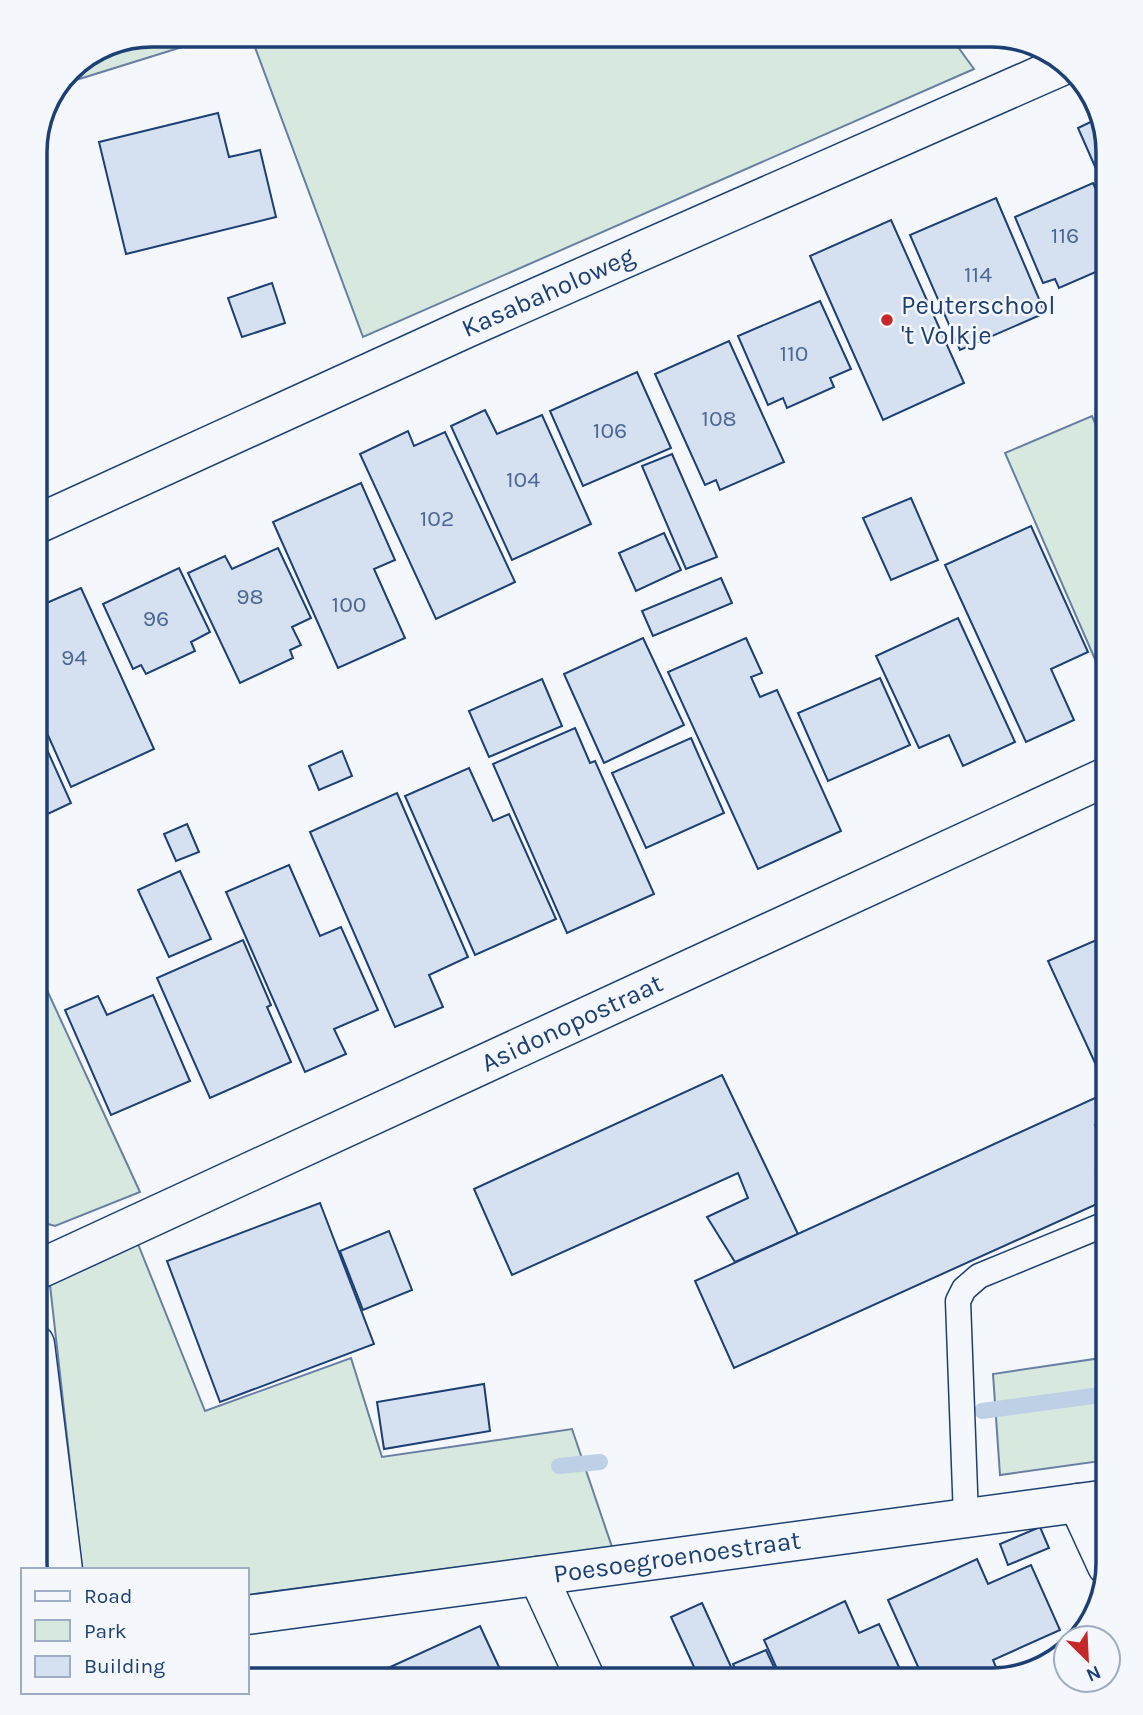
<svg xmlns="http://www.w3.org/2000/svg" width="1143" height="1715" viewBox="0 0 1143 1715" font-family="Karla,sans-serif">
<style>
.green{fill:#d7e8df;stroke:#687fa3;stroke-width:2}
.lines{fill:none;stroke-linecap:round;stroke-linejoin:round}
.stream{stroke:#bed0e5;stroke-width:16}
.building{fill:#d5e0f0;stroke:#1d3f73;stroke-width:2}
.service-casing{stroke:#1d3f73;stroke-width:27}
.minor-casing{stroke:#1d3f73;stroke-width:41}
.tertiary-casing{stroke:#1d3f73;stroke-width:41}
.service{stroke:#f4f7fb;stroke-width:24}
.minor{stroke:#f4f7fb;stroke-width:38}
.tertiary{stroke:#f4f7fb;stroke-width:38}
.poi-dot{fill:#c62828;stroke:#f4f7fb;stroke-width:2.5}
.labels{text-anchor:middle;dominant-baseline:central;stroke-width:5;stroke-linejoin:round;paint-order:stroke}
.number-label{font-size:23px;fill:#4b6792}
.street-label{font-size:26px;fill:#1d3f73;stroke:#f4f7fb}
.poi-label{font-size:26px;fill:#1d3f73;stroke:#f4f7fb;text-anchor:start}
.rim{fill:none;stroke:#1d3f73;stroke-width:3.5}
</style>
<rect width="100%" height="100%" fill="#f4f7fb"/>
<g class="green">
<path d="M950,36L974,69L363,337L253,42Z"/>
<path d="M195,43L63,84L70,69L108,44Z"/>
<path d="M1092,416L1108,453V689L1005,453Z"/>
<path d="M35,964L140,1192L55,1226L41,1222L35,1215Z"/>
<path d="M138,1244L205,1411L351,1358L382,1457L572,1429L612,1547L247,1595V1570H82L50,1285Z"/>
<path d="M1108,1357V1460L1000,1475L993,1374Z"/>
</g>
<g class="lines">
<g class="stream">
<path d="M982,1411L1108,1394"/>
<path d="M559,1466L600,1462"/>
</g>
</g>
<g class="building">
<path d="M218,113L229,157L260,150L276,217L126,254L99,142Z"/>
<path d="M1099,118L1108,152V196L1078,128Z"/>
<path d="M1093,183L1108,217V253L1101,257L1105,268L1059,288L1055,279L1043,283L1015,217Z"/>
<path d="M996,198L1045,313L960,350L910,235Z"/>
<path d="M891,220L964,383L883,420L810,256Z"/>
<path d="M272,283L285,323L242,337L228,298Z"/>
<path d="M820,301L851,369L830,378L834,387L787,408L783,398L768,405L738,336Z"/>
<path d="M729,341L784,462L720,490L716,480L705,485L655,374Z"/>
<path d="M637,372L671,448L583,486L550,411Z"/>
<path d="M485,410L497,434L542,415L591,524L512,560L451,426Z"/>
<path d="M408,431L414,446L445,432L515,582L436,619L360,454Z"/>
<path d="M672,454L717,557L686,569L642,466Z"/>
<path d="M361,483L395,560L374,569L405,638L338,668L273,522Z"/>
<path d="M911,498L938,560L891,580L863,518Z"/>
<path d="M1031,526L1088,652L1051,669L1074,720L1026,742L945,565Z"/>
<path d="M664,533L681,570L636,591L619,553Z"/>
<path d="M278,548L311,618L292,627L301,645L290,650L293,658L240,683L188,573L225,556L232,569Z"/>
<path d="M179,568L210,632L191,642L195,651L146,674L141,665L133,669L103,604Z"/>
<path d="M721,578L732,603L653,636L642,611Z"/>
<path d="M81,588L154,749L71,787L35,706V608Z"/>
<path d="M958,618L1015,742L963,766L949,735L919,748L876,656Z"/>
<path d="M643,638L684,725L604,763L564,674Z"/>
<path d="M746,638L762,673L751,677L760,697L777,690L841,831L758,869L668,672Z"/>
<path d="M880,678L910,745L828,781L798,713Z"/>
<path d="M542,679L562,726L489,757L469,711Z"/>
<path d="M35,723L71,803L35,820Z"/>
<path d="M575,728L590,763L595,761L654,894L567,933L493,764Z"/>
<path d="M691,738L724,813L646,848L612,773Z"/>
<path d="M342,751L352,776L319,790L309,766Z"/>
<path d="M469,768L493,821L509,814L556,919L475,955L405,796Z"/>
<path d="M397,793L468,957L429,975L443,1007L395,1027L310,832Z"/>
<path d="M187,824L199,852L176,861L164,834Z"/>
<path d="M289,865L320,936L341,927L378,1010L334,1029L346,1054L305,1072L226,892Z"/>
<path d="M180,871L211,939L169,957L138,890Z"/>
<path d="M1108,935V1091L1048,961Z"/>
<path d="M243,940L271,1005L267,1007L291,1062L210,1098L157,978Z"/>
<path d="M153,995L190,1081L111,1115L65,1010L98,996L107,1015Z"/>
<path d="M722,1075L798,1234L735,1262L707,1217L748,1198L738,1173L512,1275L474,1189Z"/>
<path d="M1108,1092V1119L1095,1125L1108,1154V1165L1096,1171L1108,1199L734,1368L695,1281Z"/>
<path d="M320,1203L374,1344L220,1402L167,1261Z"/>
<path d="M389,1231L412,1290L363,1310L340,1251Z"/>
<path d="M484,1384L490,1431L384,1449L377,1402Z"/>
<path d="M1040,1527L1049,1548L1008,1565L1000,1544Z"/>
<path d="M977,1559L988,1584L1031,1565L1060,1630L993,1660L998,1672L981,1680H924L888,1600Z"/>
<path d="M845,1601L859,1633L879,1624L905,1680H782L764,1640Z"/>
<path d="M702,1603L737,1680H700L671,1617Z"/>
<path d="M480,1626L505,1680H393L388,1668Z"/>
<path d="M766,1650L780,1680H740L733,1664Z"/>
</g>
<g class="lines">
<defs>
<path id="service" d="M966,1518L958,1301L964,1289L979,1276L1108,1223"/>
<g id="minor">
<path d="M35,1271L1108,776"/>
<path d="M35,1344L63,1570"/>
<path d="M1078,1503L1107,1566"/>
<path d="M538,1576L586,1680"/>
<path d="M247,1615L1108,1499"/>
</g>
<path id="tertiary" d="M35,525L467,328L1064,65"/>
</defs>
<use href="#service" class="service-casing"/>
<use href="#minor" class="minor-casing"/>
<use href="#tertiary" class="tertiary-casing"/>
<use href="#service" class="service"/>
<use href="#minor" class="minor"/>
<use href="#tertiary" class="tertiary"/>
</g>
<circle class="poi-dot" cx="887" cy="320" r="7"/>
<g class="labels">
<g class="number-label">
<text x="1065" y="235">116</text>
<text x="978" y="274">114</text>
<text x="794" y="353">110</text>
<text x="719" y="418">108</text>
<text x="610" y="430">106</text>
<text x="523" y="479">104</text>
<text x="437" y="518">102</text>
<text x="250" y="596">98</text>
<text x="349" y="604">100</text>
<text x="156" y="618">96</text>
<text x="74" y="657">94</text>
</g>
<g class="street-label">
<text transform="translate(548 292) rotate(-24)">Kasabaholoweg</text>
<text transform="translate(572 1023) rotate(-25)">Asidonopostraat</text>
<text transform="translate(677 1557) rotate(-8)">Poesoegroenoestraat</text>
</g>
<g class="poi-label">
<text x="901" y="305">Peuterschool<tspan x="901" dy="30">'t Volkje</tspan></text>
</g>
</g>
<path d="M0 0H1143V1715H0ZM152 47H991A105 105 0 0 1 1096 152V1563A105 105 0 0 1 991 1668H152A105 105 0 0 1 47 1563V152A105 105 0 0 1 152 47Z" fill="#f4f7fb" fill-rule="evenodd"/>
<path class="rim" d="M152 47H991A105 105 0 0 1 1096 152V1563A105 105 0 0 1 991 1668H152A105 105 0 0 1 47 1563V152A105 105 0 0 1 152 47Z"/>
<rect x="21" y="1568" width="228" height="126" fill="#f4f7fb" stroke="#9eadc5" stroke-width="2"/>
<rect x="35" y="1591" width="35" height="10" fill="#f4f7fb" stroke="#9eadc5" stroke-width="2"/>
<text x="84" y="1603" font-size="21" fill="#1d3f73">Road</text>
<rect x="35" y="1620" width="35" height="21" fill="#d7e8df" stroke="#9eadc5" stroke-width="2"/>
<text x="84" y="1638" font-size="21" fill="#1d3f73">Park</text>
<rect x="35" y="1656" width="35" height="21" fill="#d5e0f0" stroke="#9eadc5" stroke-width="2"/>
<text x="84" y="1673" font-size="21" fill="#1d3f73">Building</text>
<g transform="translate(1087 1659) rotate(156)"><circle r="33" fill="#f4f7fb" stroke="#9eadc5" stroke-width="2"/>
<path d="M0-5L12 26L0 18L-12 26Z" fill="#c62828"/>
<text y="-10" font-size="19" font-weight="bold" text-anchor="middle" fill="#1d3f73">N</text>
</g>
</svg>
